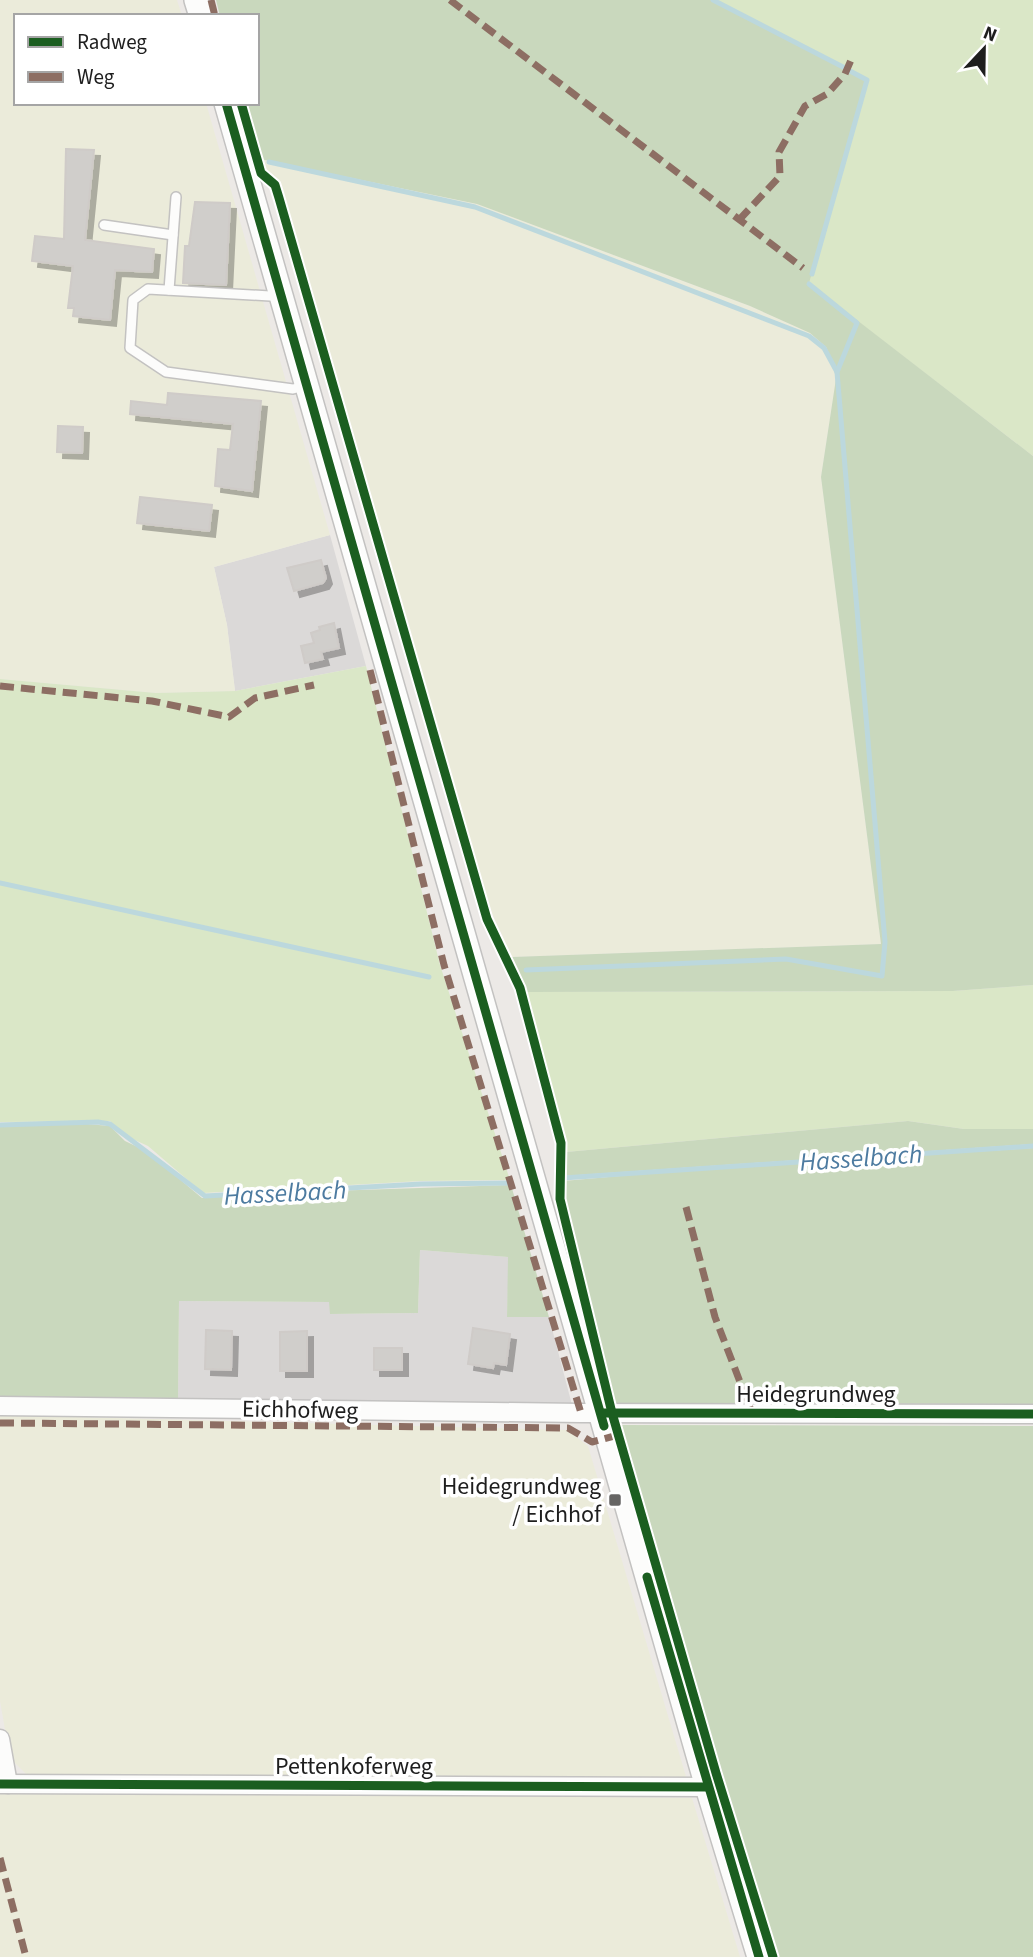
<svg xmlns="http://www.w3.org/2000/svg" width="1033" height="1957" viewBox="0 0 1033 1957" font-family="'Source Sans 3',sans-serif">
<style>
.residential{fill:#dbd9d8}
.farmland{fill:#ebebda}
.grass{fill:#dae7c7}
.forest{fill:#c9d8bd}
.lines{fill:none;stroke-linecap:round;stroke-linejoin:round}
.stream{stroke:#bcd8dd;stroke-width:5}
.building{fill:#d0cecb;stroke:#cfcbc8;stroke-width:2;filter:url(#shadow)}
.service-casing{stroke:#c3c2c1;stroke-width:12}
.minor-casing{stroke:#c3c2c1;stroke-width:21}
.tertiary-casing{stroke:#c3c2c1;stroke-width:26}
.service{stroke:#fcfcfb;stroke-width:9}
.minor{stroke:#fcfcfb;stroke-width:18}
.tertiary{stroke:#fcfcfb;stroke-width:23}
.quiet{stroke:#8d6e63;stroke-width:7;stroke-dasharray:14 7;stroke-linecap:butt}
.cycleway-casing{stroke:#fff;stroke-width:13}
.cycleway{stroke:#1b5e20;stroke-width:9}
.poi-dot{fill:#666564;stroke:#fff;stroke-width:2.5}
.labels{text-anchor:middle;dominant-baseline:central;stroke-width:7;stroke-linejoin:round;paint-order:stroke}
.street-label{font-size:24px;fill:#1e1e1e;stroke:#fff}
.poi-label{font-size:24px;fill:#1e1e1e;stroke:#fff;text-anchor:end}
.water-label{font-size:26px;font-style:italic;fill:#4d7ba0;stroke:#fff}
</style>
<defs>
<filter id="shadow"><feDropShadow dx="6" dy="6" stdDeviation="0" flood-color="#0004"/></filter>
</defs>
<rect width="100%" height="100%" fill="#ece9e6"/>
<g class="residential">
<path d="M330,535L366,666L235,691L227,625L214,567Z"/>
<path d="M420,1250L509,1257L507,1317H549L572,1405L178,1401L179,1301L330,1302V1314L418,1313Z"/>
</g>
<g class="farmland">
<path d="M0,0H177L182,16H16V103H206L330,535L214,567L227,625L235,691L157,693L0,679Z"/>
<path d="M260,159L477,204L750,306L810,333L826,347L837,372L821,477L881,944L512,957L491,911L438,740L282,193Z"/>
<path d="M0,1415L567,1430L588,1446L687,1780L27,1775L10,1758L0,1701Z"/>
<path d="M0,1792L692,1798L740,1957H0Z"/>
</g>
<g class="grass">
<path d="M712,0H1033V456L808,283L867,81Z"/>
<path d="M366,666L440,965L510,1180L421,1181L203,1193L148,1146L126,1136L110,1121L0,1122V679L156,693L235,691Z"/>
<path d="M1033,985V1129H964L908,1121L566,1152L526,992L953,991Z"/>
</g>
<g class="forest">
<path d="M216,0H712L867,81L809,283L1033,456V985L953,991L526,992L512,957L881,944L821,477L837,372L826,347L810,333L750,306L477,204L260,159L245,103H257V16H220Z"/>
<path d="M908,1121L964,1129H1033V1144L564,1176L566,1152Z"/>
<path d="M75,1123L110,1126L125,1141L146,1151L202,1198L242,1194L511,1185L549,1317H507L508,1257L420,1250L418,1313L330,1314L329,1302L179,1301L178,1401L0,1400V1126Z"/>
<path d="M1033,1148V1404L613,1403C595,1335 564,1250 563,1181L712,1168Z"/>
<path d="M618,1425L1033,1426V1957H777Z"/>
</g>
<g class="lines">
<g class="stream">
<path d="M713,0L845,68"/>
<path d="M269,162L475,207L809,336L824,348L837,372L885,942L882,976L786,959L526,970"/>
<path d="M812,274L867,80L850,71"/>
<path d="M809,284L857,323L837,372"/>
<path d="M0,883L429,977"/>
<path d="M0,1125L98,1122L110,1124L205,1196L421,1184L511,1183"/>
<path d="M563,1178L1033,1146"/>
</g>
</g>
<g class="building">
<path d="M66,149L94,150L85,240L154,249L152,272L115,270L110,320L73,316L74,308H68L73,266L32,261L35,236L64,239Z"/>
<path d="M195,202L230,203L226,285L183,283L185,246H189Z"/>
<path d="M168,393L261,401L252,491L215,486L218,449L230,450L233,424L130,414L131,401L167,405Z"/>
<path d="M58,426L83,427L82,453L57,452Z"/>
<path d="M140,497L212,505L209,531L137,523Z"/>
<path d="M321,560L326,578L323,583L294,591L287,568Z"/>
<path d="M334,623L339,648L321,652L323,659L305,663L301,646L314,643L311,633L320,630L319,627Z"/>
<path d="M473,1328L510,1334L506,1365L494,1363L493,1368L468,1364Z"/>
<path d="M206,1330L232,1331L231,1370L205,1369Z"/>
<path d="M307,1331V1371H280V1332Z"/>
<rect x="374" y="1348" width="28" height="22"/>
</g>
<g class="lines">
<defs>
<g id="service">
<path d="M104,225L173,235"/>
<path d="M169,290L176,197"/>
<path d="M279,294L270,296L148,289L133,300L130,348L166,372L293,389L305,386"/>
</g>
<g id="minor">
<path d="M0,1406L581,1413L1033,1414"/>
<path d="M0,1739L8,1784"/>
<path d="M0,1784L707,1787"/>
</g>
<g id="tertiary">
<path d="M196,0L201,16"/>
<path d="M226,103L707,1787L759,1957"/>
</g>
</defs>
<use href="#service" class="service-casing"/>
<use href="#minor" class="minor-casing"/>
<use href="#tertiary" class="tertiary-casing"/>
<use href="#service" class="service"/>
<use href="#minor" class="minor"/>
<use href="#tertiary" class="tertiary"/>
<g class="quiet">
<path d="M211,0L215,16"/>
<path d="M450,0L803,268"/>
<path d="M739,220L780,176L779,152L805,106L827,94L845,74L851,60"/>
<path d="M370,670L444,965L581,1413"/>
<path d="M0,686L152,701L229,717L255,698L314,685"/>
<path d="M686,1207L715,1317L752,1413"/>
<path d="M0,1423L568,1428L592,1442L618,1435"/>
<path d="M0,1858L26,1957"/>
</g>
<defs>
<g id="cycleway">
<path d="M226,103L604,1426"/>
<path d="M241,103L261,173L275,185L279,198L487,919L520,988L561,1143L560,1199L612,1413L716,1773L773,1957"/>
<path d="M603,1413L1033,1414"/>
<path d="M647,1577L759,1957"/>
<path d="M0,1784L707,1787"/>
</g>
</defs>
<use href="#cycleway" class="cycleway-casing"/>
<use href="#cycleway" class="cycleway"/>
</g>
<rect class="poi-dot" x="608" y="1493" width="14" height="14" rx="3.5"/>
<g class="labels">
<g class="street-label">
<text x="816" y="1394">Heidegrundweg</text>
<text transform="translate(300 1410) rotate(1)">Eichhofweg</text>
<text x="354" y="1766">Pettenkoferweg</text>
</g>
<g class="poi-label">
<text x="601" y="1486">Heidegrundweg<tspan x="601" dy="28">/ Eichhof</tspan></text>
</g>
<g class="water-label">
<text transform="translate(861 1158) rotate(-4)">Hasselbach</text>
<text transform="translate(285 1193) rotate(-3)">Hasselbach</text>
</g>
</g>
<rect x="14" y="14" width="245" height="91" fill="#ffffff" stroke="#a5a5a5" stroke-width="2"/>
<rect x="28" y="37" width="35" height="10" fill="#1b5e20" stroke="#a5a5a5" stroke-width="2"/>
<text x="77" y="49" font-size="21" fill="#1e1e1e">Radweg</text>
<rect x="28" y="72" width="35" height="10" fill="#8d6e63" stroke="#a5a5a5" stroke-width="2"/>
<text x="77" y="84" font-size="21" fill="#1e1e1e">Weg</text>
<g transform="translate(984 49) rotate(22)" stroke="#ffffff" stroke-width="5" paint-order="stroke">
<path d="M0-5L12 26L0 18L-12 26Z" fill="#1e1e1e"/>
<text y="-10" font-size="19" font-weight="bold" text-anchor="middle" fill="#1e1e1e">N</text>
</g>
</svg>
